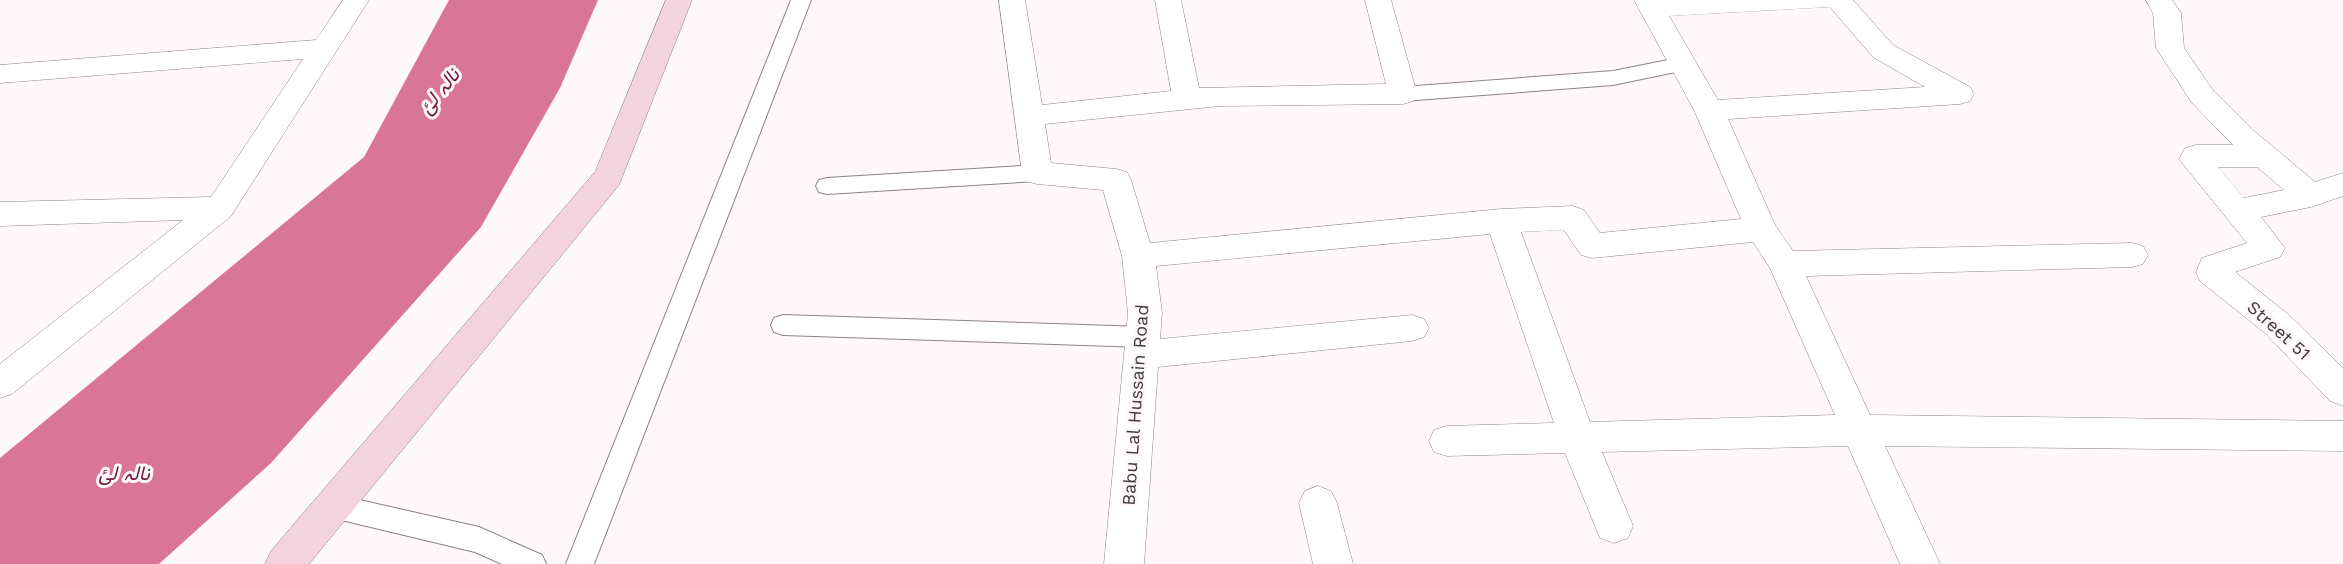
<svg xmlns="http://www.w3.org/2000/svg" width="2343" height="564" viewBox="0 0 2343 564" font-family="'Work Sans',Vazirmatn,sans-serif">
<style>
.water{fill:#d97698}
.lines{fill:none;stroke-linecap:round;stroke-linejoin:round}
.lane-casing{stroke:#8c8385;stroke-width:2}
.street-casing{stroke:#8c8385;stroke-width:1}
.secondary-casing{stroke:#8c8385;stroke-width:1}
.lane{fill:#fff;fill-rule:evenodd}
.street{fill:#fff;fill-rule:evenodd}
.secondary{fill:#f2d3de;fill-rule:evenodd}
.labels{text-anchor:middle;dominant-baseline:central;stroke-width:6;stroke-linejoin:round;paint-order:stroke}
.street-label{font-size:18px;fill:#3f3b3c;stroke:#fff8fa}
.water-label{font-size:20px;font-style:italic;fill:#6f163d;stroke:#fff8fa}
</style>
<rect width="100%" height="100%" fill="#fff8fa"/>
<path class="water" d="M449,0H598L560,88L481,227L271,463L159,564H0V458L364,157Z"/>
<g class="lines">
<defs>
<g id="lane">
<path d="M791,0H811L594,564H566Z"/>
<path d="M1683,57L1690,59L1693,64L1690,69L1613,85L1403,101L1396,99L1392,94L1396,89L1403,87L1613,71Z"/>
<path d="M1037,165L1045,167L1048,173L1045,179L1037,181L827,194L819,192L816,186L819,180L827,178Z"/>
<path d="M783,315L1143,327L1152,330L1155,337L1152,344L1143,347L783,335L774,332L771,325L774,318Z"/>
<path d="M333,494L479,527L542,555L546,564H502L475,552L333,518L323,515L319,506L323,497Z"/>
</g>
<g id="street">
<path d="M343,0H369L231,216L12,394L0,398V364L183,220L0,226V202L211,197L303,59L0,83V65L316,40Z"/>
<path d="M999,0H1025L1042,105L1171,91L1155,0H1181L1199,88L1386,84L1365,0H1391L1417,94L1413,101L1403,104L1220,106L1045,124L1051,163L1116,169L1127,172L1131,180L1150,243L1501,209L1573,206L1584,210L1600,233L1741,219L1694,110L1634,0H1853L1893,45L1970,87L1974,94L1970,101L1960,104L1728,119L1775,225L1793,251L2132,243L2143,246L2148,255L2143,264L2132,267L1806,276L1870,415L2343,421V451L1885,446L1940,564H1900L1848,446L1602,452L1633,526L1628,538L1614,543L1600,538L1565,453L1447,456L1434,452L1429,441L1434,430L1447,426L1554,423L1490,234L1156,266L1162,313L1160,339L1412,315L1424,319L1429,328L1424,337L1412,341L1158,367L1144,564H1104L1128,313L1122,256L1103,190L1037,184L1026,181L1022,173ZM1830,7L1873,57L1925,87L1718,100L1669,16ZM1564,230L1581,255L1592,258L1753,242L1770,268L1835,415L1590,422L1521,232Z"/>
<path d="M2146,0H2172L2181,13L2184,48L2212,89L2253,130L2315,182L2343,173V196L2311,207L2261,217L2285,248L2280,257L2235,272L2289,315L2343,368V406L2330,401L2265,333L2200,281L2196,272L2202,258L2247,243L2179,159L2185,148L2196,145H2233L2192,103L2156,48L2153,13ZM2218,167H2257L2284,190L2244,198Z"/>
<path d="M1318,486L1331,491L1337,503L1353,564H1313L1299,503L1305,491Z"/>
</g>
<path id="secondary" d="M666,0H692L619,185L309,564H265L271,551L595,172Z"/>
</defs>
<use href="#lane" class="lane-casing"/>
<use href="#street" class="street-casing"/>
<use href="#secondary" class="secondary-casing"/>
<use href="#lane" class="lane"/>
<use href="#street" class="street"/>
<use href="#secondary" class="secondary"/>
</g>
<g class="labels">
<g class="street-label">
<text transform="translate(2279 330) rotate(42)">Street 51</text>
<text transform="translate(1135 405) rotate(-86)">Babu Lal Hussain Road</text>
</g>
<g class="water-label">
<text transform="translate(439 91) rotate(-51)">نالہ لئ</text>
<text x="124" y="473">نالہ لئ</text>
</g>
</g>
</svg>
